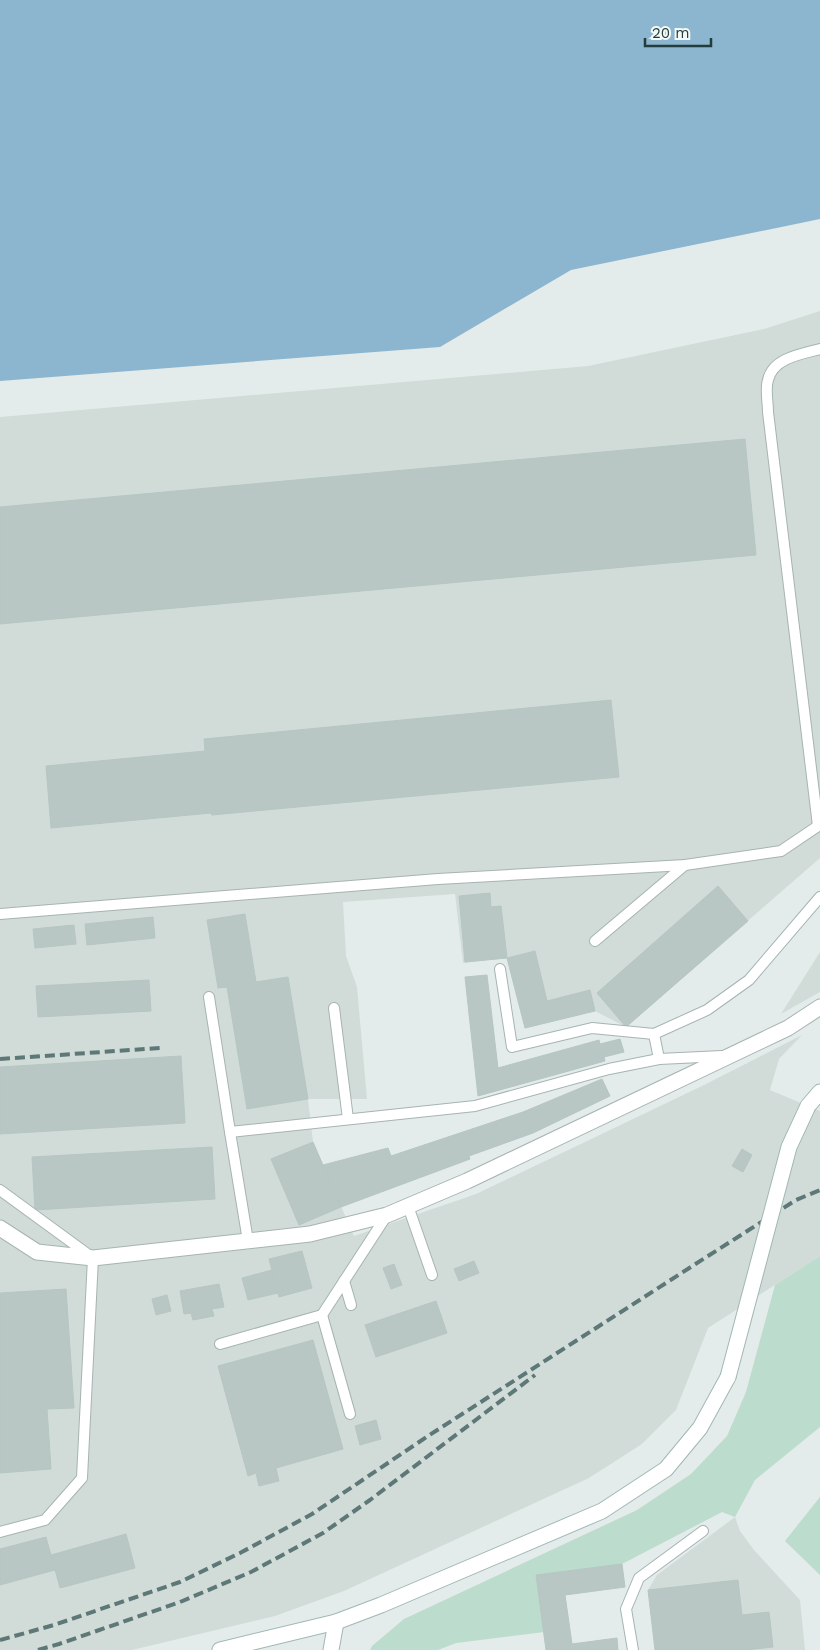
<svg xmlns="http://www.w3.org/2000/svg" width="820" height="1650" viewBox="0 0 820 1650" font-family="'Work Sans',sans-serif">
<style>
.built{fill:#d1dcd9}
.green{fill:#bcdccd}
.water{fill:#8cb5cf}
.building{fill:#b8c7c4;stroke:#b5c6c3}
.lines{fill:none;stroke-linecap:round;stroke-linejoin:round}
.lane-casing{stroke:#a6b4b2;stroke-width:12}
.street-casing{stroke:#a6b4b2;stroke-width:17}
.secondary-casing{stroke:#a1b7b5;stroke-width:17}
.lane{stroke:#fff;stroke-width:10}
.street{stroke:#fff;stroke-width:15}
.secondary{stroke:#fff;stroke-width:15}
.rail{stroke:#5d7877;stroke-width:4;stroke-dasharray:10 5;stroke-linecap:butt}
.secondary-bridge-casing{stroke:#a1b7b5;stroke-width:17;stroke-linecap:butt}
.secondary-bridge{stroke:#fff;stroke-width:15}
</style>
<rect width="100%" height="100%" fill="#e3ecea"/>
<g class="built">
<path d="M820,311V858L626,1027L595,1011L525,1028L507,958L463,963L455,894L343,902L346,956L357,987L367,1099H308L313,1142L354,1236L476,1194L702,1086L802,1035L779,1059L770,1090L820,1111V1256L708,1328L676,1410L642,1444L589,1478L344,1591L275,1616L132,1650H0V417L588,366L764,329Z"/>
<path d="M820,952V992L781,1014Z"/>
<path d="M735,1517L740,1531L754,1550L800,1600L805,1650H655L648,1590L657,1575Z"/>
</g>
<g class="green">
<path d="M820,1256V1427L755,1480L735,1517L722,1512L622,1564L536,1575L544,1632L456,1643L438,1650H370L372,1646L404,1619L637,1510L691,1474L727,1436L746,1392L775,1285Z"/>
<path d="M820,1497V1575L785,1541Z"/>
</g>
<path class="water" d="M0,0H820V219L571,270L440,347L0,381Z"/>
<g class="building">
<path d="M745,439L756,555L0,624V507Z"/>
<path d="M611,700L619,777L212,815L211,813L51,828L46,766L205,751L204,739Z"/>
<path d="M718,886L748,921L626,1027L597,993Z"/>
<path d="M490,893L491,907L501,906L507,958L465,962L459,896Z"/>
<path d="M245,914L256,982L288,977L308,1099L247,1109L227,987L218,988L207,920Z"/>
<path d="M153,917L155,938L87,945L85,924Z"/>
<path d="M74,925L76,944L35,948L33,929Z"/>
<path d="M535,951L547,1001L590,990L595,1011L525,1028L507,958Z"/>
<path d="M487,975L498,1068L599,1040L600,1044L620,1039L624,1052L604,1057L605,1061L478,1096L465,977Z"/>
<path d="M149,980L151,1011L38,1017L36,986Z"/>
<path d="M181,1056L185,1123L0,1134V1067Z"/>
<path d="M602,1079L610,1096L533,1133L469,1156L470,1159L341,1207L323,1165L388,1148L391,1156L523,1112Z"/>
<path d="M313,1142L341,1207L299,1225L271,1159Z"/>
<path d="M212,1147L215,1199L35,1210L32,1157Z"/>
<path d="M742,1149L752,1155L743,1172L732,1166Z"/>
<path d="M302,1251L312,1288L279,1297L269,1259Z"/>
<path d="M474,1261L479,1273L459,1281L454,1269Z"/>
<path d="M394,1264L402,1285L391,1289L383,1268Z"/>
<path d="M272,1270L278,1293L248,1300L242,1278Z"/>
<path d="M219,1284L224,1307L212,1309L214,1316L193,1320L191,1313L184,1314L180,1291Z"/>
<path d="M66,1289L74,1408L47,1409L51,1469L0,1473V1293Z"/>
<path d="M167,1295L171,1311L156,1315L152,1299Z"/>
<path d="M436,1301L447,1333L376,1357L365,1325Z"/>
<path d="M313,1340L343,1449L276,1468L279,1481L259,1486L256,1473L248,1476L218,1366Z"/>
<path d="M376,1420L381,1439L360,1445L355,1426Z"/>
<path d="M126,1534L135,1568L60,1588L51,1555Z"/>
<path d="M46,1537L55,1570L0,1585V1549Z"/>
<path d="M622,1564L625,1587L565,1595L572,1644L617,1638L618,1650H546L536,1575Z"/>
<path d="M738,1580L742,1615L769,1612L773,1647L746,1650H655L648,1590Z"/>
</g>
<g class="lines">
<defs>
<g id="lane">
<path d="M818,826L768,412C768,402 765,389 768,380C773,358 801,354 820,349"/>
<path d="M0,914L438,879L685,865L781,851L818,826"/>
<path d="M595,941L685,865"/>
<path d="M500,969L512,1047L592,1028L654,1034"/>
<path d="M209,997L230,1132L475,1106L609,1069L659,1059L722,1056"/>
<path d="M334,1008L348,1119"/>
<path d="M659,1059L654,1034L707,1010L749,980L820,897"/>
<path d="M230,1132L248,1241"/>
<path d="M0,1190L93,1258L82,1478L45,1520L0,1532"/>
<path d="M408,1206L432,1275"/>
<path d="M344,1281L351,1305"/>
<path d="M322,1315L350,1414"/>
<path d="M220,1344L322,1315L387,1215"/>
<path d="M633,1650L626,1609L639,1578L703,1531"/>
</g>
<path id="street" d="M0,1228L37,1252L93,1258L310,1234L387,1215L467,1181L788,1028L820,1007"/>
<g id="secondary">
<path d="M808,1106L820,1092"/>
<path d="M220,1650L336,1622L381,1605L602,1511L666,1469L700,1428L728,1377"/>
<path d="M331,1650L336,1622"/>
</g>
</defs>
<use href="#lane" class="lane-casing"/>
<use href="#street" class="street-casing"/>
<use href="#secondary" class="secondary-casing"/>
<use href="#lane" class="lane"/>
<use href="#street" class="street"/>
<use href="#secondary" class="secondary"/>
<g class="rail">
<path d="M0,1059L160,1048"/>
<path d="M0,1640L54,1625L180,1582L240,1553L312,1514L428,1436L708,1256L796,1200L820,1190"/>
<path d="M38,1650L59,1644L180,1602L251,1572L323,1533L370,1500L535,1375"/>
</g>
<defs>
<path id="secondary-bridge" d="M728,1377L789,1147L808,1106"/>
</defs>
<use href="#secondary-bridge" class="secondary-bridge-casing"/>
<use href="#secondary-bridge" class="secondary-bridge"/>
</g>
<path d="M645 38v8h66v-8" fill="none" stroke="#233d3c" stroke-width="2.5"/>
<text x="652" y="38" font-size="15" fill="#233d3c" stroke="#f3f9f7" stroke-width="4" paint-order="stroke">20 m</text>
</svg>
